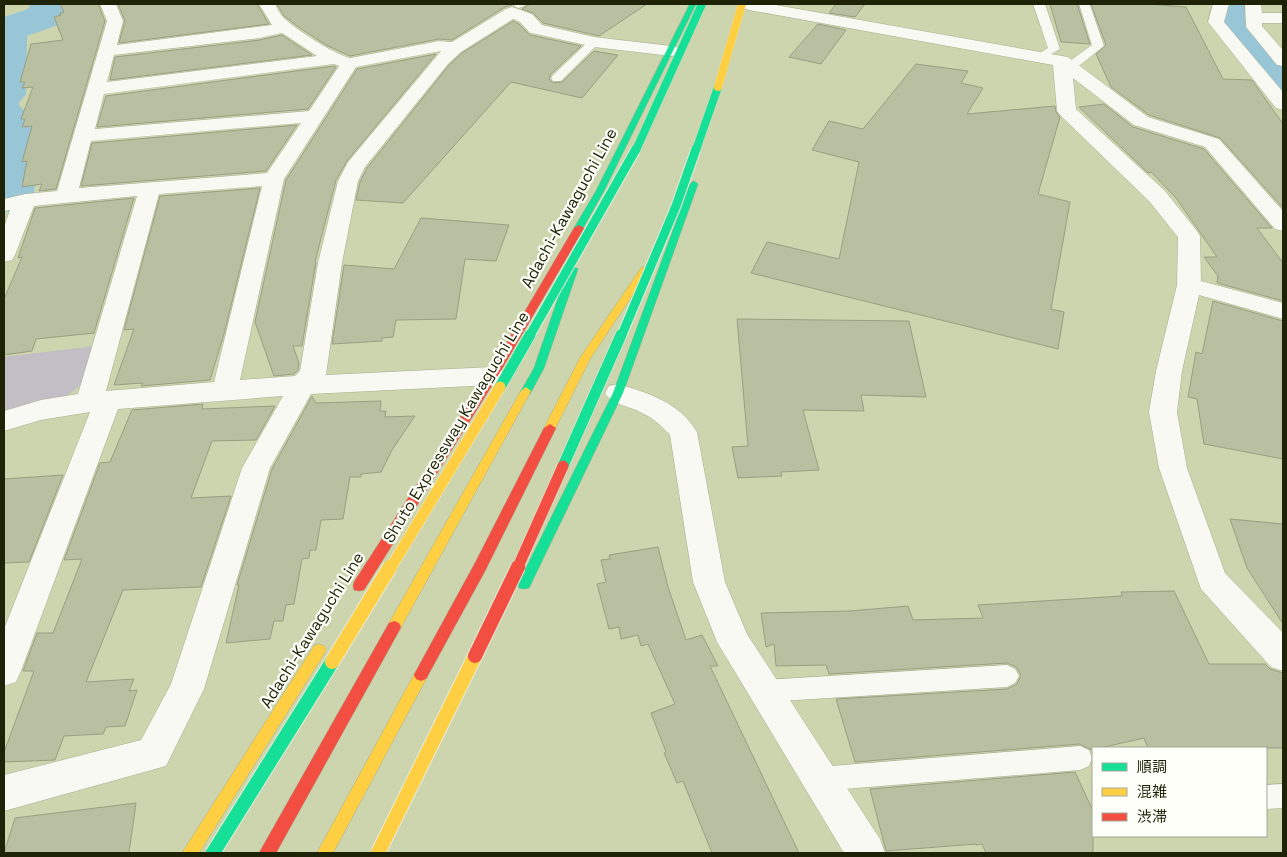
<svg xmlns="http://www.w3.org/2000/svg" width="1287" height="857" viewBox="0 0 1287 857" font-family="'Space Grotesk','Noto Sans JP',sans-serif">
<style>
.green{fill:#c1bfc5}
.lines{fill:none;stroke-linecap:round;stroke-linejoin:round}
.river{fill:#98c6d7;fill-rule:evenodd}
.building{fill:#b9bfa1;stroke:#999f80}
.lane-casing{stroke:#a8ae8f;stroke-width:1}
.street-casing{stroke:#a8ae8f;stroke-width:1}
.fast-casing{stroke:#a8ae8f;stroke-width:1}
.slow-casing{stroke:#a8ae8f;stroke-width:1}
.jam-casing{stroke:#a8ae8f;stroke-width:1}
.lane{fill:#f8f9f3;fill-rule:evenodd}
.street{fill:#f8f9f3;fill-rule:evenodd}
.fast{fill:#16e098;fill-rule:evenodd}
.slow{fill:#ffcf43;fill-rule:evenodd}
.jam{fill:#f24e42;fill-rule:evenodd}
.fast-bridge-far3-casing{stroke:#e8ecdb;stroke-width:8;stroke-linecap:butt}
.fast-bridge-far2-casing{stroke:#e8ecdb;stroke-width:11;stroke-linecap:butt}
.fast-bridge-far1-casing{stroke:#e8ecdb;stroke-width:12;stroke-linecap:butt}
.fast-bridge-casing{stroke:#e8ecdb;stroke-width:16;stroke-linecap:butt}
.slow-bridge-far2-casing{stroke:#e8ecdb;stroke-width:8;stroke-linecap:butt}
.slow-bridge-far1-casing{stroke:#e8ecdb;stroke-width:12;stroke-linecap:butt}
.slow-bridge-casing{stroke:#e8ecdb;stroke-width:16;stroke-linecap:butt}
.jam-bridge-far1-casing{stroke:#e8ecdb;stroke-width:12;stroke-linecap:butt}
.jam-bridge-casing{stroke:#e8ecdb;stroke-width:16;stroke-linecap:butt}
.fast-bridge-far3{stroke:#16e098;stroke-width:8}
.fast-bridge-far2{stroke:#16e098;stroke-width:9}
.fast-bridge-far1{stroke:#16e098;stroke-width:11}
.fast-bridge{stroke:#16e098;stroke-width:14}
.slow-bridge-far2{stroke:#ffcf43;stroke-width:8}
.slow-bridge-far1{stroke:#ffcf43;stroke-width:11}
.slow-bridge{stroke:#ffcf43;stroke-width:14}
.jam-bridge-far1{stroke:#f24e42;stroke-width:11}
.jam-bridge{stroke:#f24e42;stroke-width:14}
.labels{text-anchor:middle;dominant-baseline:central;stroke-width:4.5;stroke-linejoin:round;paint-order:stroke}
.street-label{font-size:16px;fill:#1e2206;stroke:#fdfff8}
</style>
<rect width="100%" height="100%" fill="#cdd5ae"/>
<path class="green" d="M95,346L82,384L68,395L4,411V357Z"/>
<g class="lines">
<g class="river">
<path d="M31,4H69L58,25L27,36L26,94L18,104L27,114L41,150L33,197L26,208L8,212L4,211V17L28,9Z"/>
<path d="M1216,4H1254L1255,23L1283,59V101L1268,97L1221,32L1215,24Z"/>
</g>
</g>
<g class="building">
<path d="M60,4H98L105,21L56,189L39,191L42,184L22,187L27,161L22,162L32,126L22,127L25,119H21L33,87L22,88L25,82H20L31,44L63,40L54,17L61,15L60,13L64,12Z"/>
<path d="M118,4H257L269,24L119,43L125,21Z"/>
<path d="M277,4H512V5L505,7L452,40L439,39L350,56L326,45L297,26L284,16Z"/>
<path d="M530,4H647L599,36L543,23L533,13L522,9Z"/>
<path d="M836,4H865L855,17L829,13Z"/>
<path d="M1050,4H1077L1090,44L1061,42Z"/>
<path d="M1091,4H1148L1186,7L1223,79L1252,80L1283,124V208L1220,138L1149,115L1111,87L1096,54L1106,45Z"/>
<path d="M513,21L519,24L530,35L581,46L551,74L549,79L553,83L562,82L594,51L618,55L582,98L511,82L403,203L356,200L360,182L367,168L449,65L462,53Z"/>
<path d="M818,24L846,30L821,64L789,57Z"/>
<path d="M282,35L312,55L110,80L115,57L260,40Z"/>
<path d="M436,54L347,161L336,180L315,262H316L302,346H293L299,363L298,370L294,374L274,376L255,322L286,180L357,69Z"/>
<path d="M916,64L968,71L961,83L983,88L967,114L1055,106L1056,112L1060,117L1038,194L1070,202L1051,309L1064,312L1058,349L751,273L767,242L839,259L859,162L812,150L829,121L863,129Z"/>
<path d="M334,66L336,67L308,109L97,127L106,96Z"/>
<path d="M1104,104L1133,127L1204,149L1272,228H1257L1283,263V301L1217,283L1218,276L1204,257H1217L1176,198L1151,172L1148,173L1079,107Z"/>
<path d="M297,125L266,171L81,186L92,143Z"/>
<path d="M260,188L224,334L210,380L141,386L143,383L114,385L134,329L124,330L160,196Z"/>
<path d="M134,198L94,333L36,339L32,351L4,355V299L22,257L18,258L35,208Z"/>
<path d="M421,218L509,225L496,261L465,259L456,319L396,320L393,337L382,338V341L332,344L344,265L394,269Z"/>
<path d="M1213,301L1283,321V459L1204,444L1197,399L1188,397L1196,352L1202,354Z"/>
<path d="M737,319L909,321L926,397L861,395L864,411L803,410L819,470L781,472L782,476L738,478L732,447L748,446Z"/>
<path d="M312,396L316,403L381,401L380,411H386L385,417L415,416L392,450L381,472L361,474V477H350L343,519L321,520L316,550H310L309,558L302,559L294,604L286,605L283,621H274L270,639L226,643L239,585H237L272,469Z"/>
<path d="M203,404L202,409L275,406L256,440L212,441L191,498L231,496L201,587L123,590L86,682L134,679L129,691L137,690L125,726L106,727L103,734L64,736L55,760L4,762V752L34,671H23L37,633H53L82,559L64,560L100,463L110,462L132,410Z"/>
<path d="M63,475L29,562L4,563V479Z"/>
<path d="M1230,519L1283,524V624L1247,568Z"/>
<path d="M658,547L668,587L686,640L702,635L718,666H710L799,853H712L683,781L677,783L664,753L666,752L651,713L675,704L648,644L641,646L638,635L621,639L619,627L609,629L597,584L606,582L601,560L610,559L609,555Z"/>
<path d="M1174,591L1209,664H1265L1270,669L1283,673V748H1148L1144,738L1091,750L1080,744L855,762L836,699L1007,689L1017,684L1021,675L1016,667L1007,663L829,674L826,665L776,666L774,644L766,647L761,613L850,611L908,606L913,620L983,618L978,605L1122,596L1121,592Z"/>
<path d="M1075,772L1093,811V853H986L982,844L976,845V844L886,851L870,789Z"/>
<path d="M136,803L129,853H4L15,818Z"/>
</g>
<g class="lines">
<defs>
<g id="lane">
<path d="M514,4H528L519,8L515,7Z"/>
<path d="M1033,4H1045L1060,49L1039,61L1033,57L1048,48Z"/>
<path d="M1079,4L1090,5L1104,46L1075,69L1071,70L1065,66L1067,63L1092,45Z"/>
<path d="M594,38L600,42L561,81H553L551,78L553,75L590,40Z"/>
<path d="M1007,665L1015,669L1019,676L1015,683L1007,687L764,702L756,699L752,691L756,683L764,680Z"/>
<path d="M1080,746L1089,750L1092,758L1089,766L1080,770L819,791L810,788L806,779L810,770L819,767Z"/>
<path d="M1283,784V808L1266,809V785Z"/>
</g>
<g id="street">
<path d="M100,4H116L123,21L117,45L272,25L259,4H275C277,8 280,14 283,17C295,29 334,54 350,58L439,41L452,42L506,9L512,7L532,14L542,25L594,37L671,46L677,47L680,51L677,55L671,56L594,47L536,34L530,33L520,22L513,19L461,52L448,64L365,167L358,181L342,263L326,375L492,367L501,370L505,376L501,382L492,385L311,394L270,468L204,689L166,766L4,811V775L141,740L171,684L242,468L283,396L118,409L21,671L16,682L4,686V629L90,412L41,420L4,431V411L41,400L78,394L137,196L34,206L15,255L12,260L4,262V227L10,210L4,211V199L25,194L57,191L107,21ZM282,33L317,56L107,82L114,55L260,38ZM441,51L348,162L338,181L318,263L300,371L295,376L240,380L284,179L356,67ZM334,64L339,66L309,111L95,129L104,94ZM301,123L267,173L79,188L91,141ZM262,186L214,382L106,391L159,194Z"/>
<path d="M742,4H770L1068,57L1148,117L1219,139L1283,211V231L1275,229L1205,147L1134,125L1073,78L1076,109L1165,191L1197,231L1200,236L1201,281L1283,303V319L1199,295L1182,371L1177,412L1187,468L1225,573L1283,633V671L1271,667L1201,589L1159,468L1149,412L1156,371L1177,285L1178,237L1149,201L1060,115L1057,111L1053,65L749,10L743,8Z"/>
<path d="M1213,4H1229L1224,22L1283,92V110L1276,108L1208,22Z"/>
<path d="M1245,4H1261L1262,13H1283V23H1262V26L1283,50V66L1277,65L1246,27Z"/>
<path d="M618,384C649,393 680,403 697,432L725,582L747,634L880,839L885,853H844L717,642L693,582L670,435C662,426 653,418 642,413C630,406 612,405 605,393L609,386Z"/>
</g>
<g id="fast">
<path d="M690,4H696L604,191L582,230H576L574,228L596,191Z"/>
<path d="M694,181L698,184L623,393L529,588L524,589L519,588L518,584L613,393L690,184Z"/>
<path d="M573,266L578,269L544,368L530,394H522L521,391L534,368L568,269Z"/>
</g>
<g id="slow">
<path d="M644,267L649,270L590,359L554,431H546L544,428L580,358L641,268Z"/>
<path d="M526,387L531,391L399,631L394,633L389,631L387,627L389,623L521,391Z"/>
<path d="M319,644L324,646L326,650L324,654L199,853H182L314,646Z"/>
<path d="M421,669L426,671L428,675L426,679L333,853H317L416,671Z"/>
</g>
<g id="jam">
<path d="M579,225L584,228L496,379L364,590L359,591L354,590L353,586L354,582L488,374L574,228Z"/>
<path d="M550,424L556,428L485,571L426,679L421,681L416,679L414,675L416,671L475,563L544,428Z"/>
<path d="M394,621L399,623L401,627L399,631L276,853H259L389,623Z"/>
</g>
</defs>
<use href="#lane" class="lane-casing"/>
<use href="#street" class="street-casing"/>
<use href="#fast" class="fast-casing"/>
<use href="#slow" class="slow-casing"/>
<use href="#jam" class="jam-casing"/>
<use href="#lane" class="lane"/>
<use href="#street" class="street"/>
<use href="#fast" class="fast"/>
<use href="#slow" class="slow"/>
<use href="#jam" class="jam"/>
<defs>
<g id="fast-bridge-far3">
<path d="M636,150L702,4"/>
<path d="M696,150L718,87"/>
</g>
<g id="fast-bridge-far2">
<path d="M529,337L636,149"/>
<path d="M621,337L676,206L696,149"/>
</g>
<g id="fast-bridge-far1">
<path d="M500,387L530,335"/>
<path d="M563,466L621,335"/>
</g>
<path id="fast-bridge" d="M213,853L332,662"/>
<path id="slow-bridge-far2" d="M718,87L742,4"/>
<path id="slow-bridge-far1" d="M390,569L500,387"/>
<g id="slow-bridge">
<path d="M332,662L390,567"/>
<path d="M378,853L475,656"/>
</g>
<path id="jam-bridge-far1" d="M517,569L563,466"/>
<path id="jam-bridge" d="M475,656L518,567"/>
</defs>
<use href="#fast-bridge-far3" class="fast-bridge-far3-casing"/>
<use href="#fast-bridge-far2" class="fast-bridge-far2-casing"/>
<use href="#fast-bridge-far1" class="fast-bridge-far1-casing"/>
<use href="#fast-bridge" class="fast-bridge-casing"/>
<use href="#slow-bridge-far2" class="slow-bridge-far2-casing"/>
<use href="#slow-bridge-far1" class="slow-bridge-far1-casing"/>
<use href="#slow-bridge" class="slow-bridge-casing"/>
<use href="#jam-bridge-far1" class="jam-bridge-far1-casing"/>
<use href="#jam-bridge" class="jam-bridge-casing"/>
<use href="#fast-bridge-far3" class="fast-bridge-far3"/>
<use href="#fast-bridge-far2" class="fast-bridge-far2"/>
<use href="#fast-bridge-far1" class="fast-bridge-far1"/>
<use href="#fast-bridge" class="fast-bridge"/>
<use href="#slow-bridge-far2" class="slow-bridge-far2"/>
<use href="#slow-bridge-far1" class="slow-bridge-far1"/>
<use href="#slow-bridge" class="slow-bridge"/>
<use href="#jam-bridge-far1" class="jam-bridge-far1"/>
<use href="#jam-bridge" class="jam-bridge"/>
</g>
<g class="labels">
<g class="street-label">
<text transform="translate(569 208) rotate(-61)">Adachi-Kawaguchi Line</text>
<text transform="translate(456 427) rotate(-59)">Shuto Expressway Kawaguchi Line</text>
<text transform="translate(312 630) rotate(-58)">Adachi-Kawaguchi Line</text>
</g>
</g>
<rect width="1287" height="857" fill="none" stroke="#1e2206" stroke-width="10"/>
<rect x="1092" y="747" width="175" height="90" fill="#fdfff8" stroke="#a4a797"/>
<rect x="1102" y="763" width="25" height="8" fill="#16e098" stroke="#a4a797"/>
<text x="1137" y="772" font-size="15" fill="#1e2206">順調</text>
<rect x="1102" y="788" width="25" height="8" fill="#ffcf43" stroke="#a4a797"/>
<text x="1137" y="797" font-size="15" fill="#1e2206">混雑</text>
<rect x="1102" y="813" width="25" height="8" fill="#f24e42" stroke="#a4a797"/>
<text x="1137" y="822" font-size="15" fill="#1e2206">渋滞</text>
</svg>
